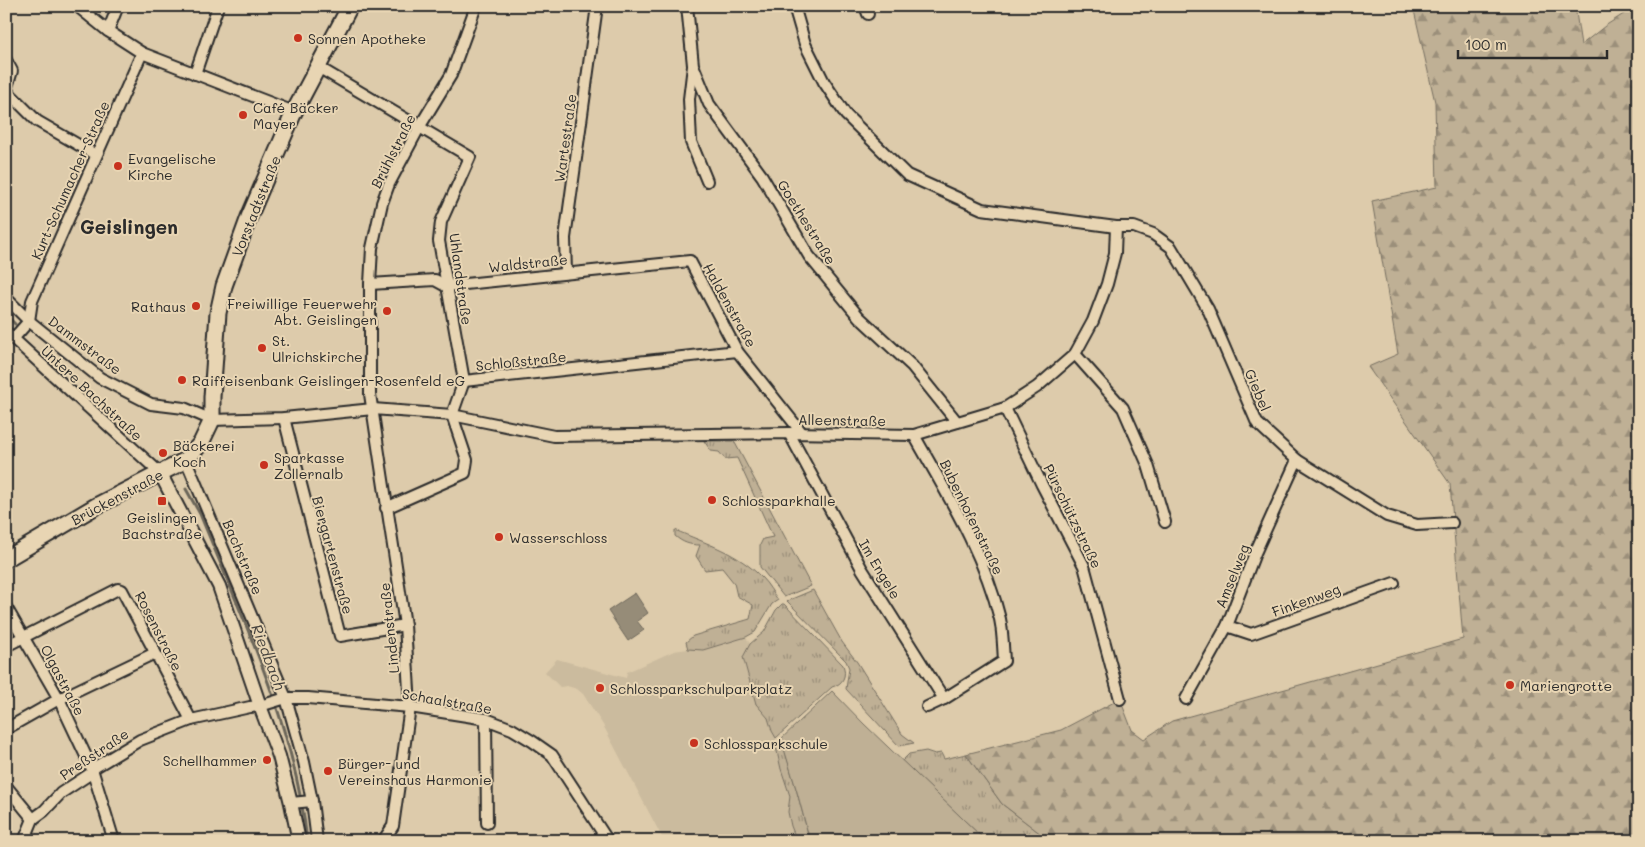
<svg xmlns="http://www.w3.org/2000/svg" width="1645" height="847" viewBox="0 0 1645 847" font-family="Mali,sans-serif">
<style>
.built{fill:#cbbb9e}
.grass{fill:url(#grass-tufts);stroke:#756e60}
.forest{fill:url(#forest-firs);stroke:#756e60}
.pitch{fill:#bfb095;stroke:#756e60}
.water{fill:#968c78;stroke:#6b6559}
.lines{fill:none;stroke-linecap:round;stroke-linejoin:round}
.stream{stroke:#6b6559;stroke-width:3}
.minor-casing{stroke:#2b2b2b;stroke-width:14}
.tertiary-casing{stroke:#2b2b2b;stroke-width:16}
.secondary-casing{stroke:#2b2b2b;stroke-width:19}
.minor{stroke:#e8d5b3;stroke-width:10}
.tertiary{stroke:#e8d5b3;stroke-width:12}
.secondary{stroke:#e8d5b3;stroke-width:15}
.poi-dot{fill:#c8321e;stroke:#e8d5b3;stroke-width:2}
.labels{text-anchor:middle;dominant-baseline:central;stroke-width:4;stroke-linejoin:round;paint-order:stroke}
.poi-label{font-size:14px;fill:#2b2b2b;stroke:#e8d5b3;text-anchor:start}
.street-label{font-size:14px;fill:#2b2b2b;stroke:#e8d5b3}
.water-label{font-size:15px;font-style:italic;fill:#46433e;stroke:#e8d5b3}
.district-label{font-size:19px;font-weight:bold;fill:#2b2b2b;stroke:#e8d5b3}
</style>
<defs>
<pattern id="grass-tufts" width="24" height="20" patternUnits="userSpaceOnUse" patternTransform="scale(1.25)"><rect width="24" height="20" fill="#bfb095"/><path d="M3 7l-1-3M5 7V3M7 7l1-3M15 17l-1-3M17 17v-4M19 17l1-3" fill="none" stroke="#9b8f7a"/></pattern>
<pattern id="forest-firs" width="22" height="20" patternUnits="userSpaceOnUse" patternTransform="scale(1.25)"><rect width="22" height="20" fill="#bfb095"/><path d="M5 1l3.5 6h-7zM16 11l3.5 6h-7z" fill="#9b8f7a"/></pattern>
</defs>
<rect width="100%" height="100%" fill="#ddcbab"/>
<filter id="ink" filterUnits="userSpaceOnUse"><feTurbulence type="fractalNoise" baseFrequency=".02" numOctaves="2"/><feDisplacementMap in="SourceGraphic" scale="10" xChannelSelector="R" yChannelSelector="G"/><feConvolveMatrix kernelMatrix="1 2 1 2 8 2 1 2 1" color-interpolation-filters="sRGB"/></filter>
<g filter="url(#ink)">
<path class="built" d="M746,637L750,644L743,657L756,704L768,718L772,731L776,738V747L781,769L790,796L788,812L791,826L797,841H664L603,725L583,694L577,689L567,686L560,687L545,672L557,659L626,678L627,672L674,651L688,649L703,650Z"/>
<g class="grass">
<path d="M704,441H734L811,586L784,597L760,567V545L763,539L773,537L737,458L725,459L719,452L711,451Z"/>
<path d="M675,530C705,543 739,553 762,578C768,584 773,593 778,600L772,604L755,632L746,637L703,650L688,649L686,642L693,636L750,619L753,605L737,596L734,583L722,568L705,570L696,556L700,545C690,545 683,543 675,536Z"/>
<path d="M813,590L842,642L857,662L902,734L914,743L899,746L846,689L849,668L846,661L787,601Z"/>
<path d="M782,604H784L843,665C847,676 843,684 832,687L776,738L772,731L768,718L756,704L743,657L750,644L764,632L776,610Z"/>
<path d="M783,744L797,792L810,841H797L791,826L788,812L790,796L781,769L776,747Z"/>
<path d="M926,751L935,754L941,753L944,759L966,754L1002,804L1050,841H986L902,761L909,754Z"/>
</g>
<path class="forest" d="M1413,6H1575L1581,45L1605,26L1636,6H1639V841H1050L1002,804L966,754L1061,730L1120,699L1132,730L1144,739L1172,721L1463,639L1450,484L1368,367L1398,354L1372,201L1437,187L1435,102Z"/>
<path class="pitch" d="M832,691L864,724L986,841H810L797,792L781,739Z"/>
<path class="water" d="M635,593L648,613L637,621L644,630L628,641L608,611Z"/>
<g class="lines">
<g class="stream">
<path d="M6,315L15,324"/>
<path d="M186,489L200,514C243,619 295,727 307,841"/>
</g>
<defs>
<g id="minor">
<path d="M77,6L108,31L142,53L294,112"/>
<path d="M687,6L693,65L709,104L762,176L809,256L859,317L912,366L957,422"/>
<path d="M794,6L805,44L824,82L846,115L907,175L982,209L1116,227H1134L1153,234L1171,247L1208,309L1257,423L1297,460L1387,516L1417,525L1452,523"/>
<path d="M865,6L868,14"/>
<path d="M108,31L118,6"/>
<path d="M6,60L12,71L6,90"/>
<path d="M693,66L689,99L691,142L707,181"/>
<path d="M318,67L470,157L441,222L439,241L464,381L452,415"/>
<path d="M195,74L218,6"/>
<path d="M6,90L37,121L96,155"/>
<path d="M566,273L565,238L597,6"/>
<path d="M370,284L435,280L446,286L690,261L737,351L802,433"/>
<path d="M6,298L29,321L100,378L151,404L184,408L212,420L284,418L373,409L452,415L554,436L789,433L914,435L1005,408L1037,387L1075,354L1093,321L1107,284L1115,253L1116,227"/>
<path d="M6,332L160,473"/>
<path d="M13,339L29,321L32,301L142,53"/>
<path d="M1075,354L1123,408L1148,465L1165,522"/>
<path d="M464,381L737,351"/>
<path d="M1005,408L1042,485L1084,566L1120,699"/>
<path d="M284,418L340,636L405,625"/>
<path d="M789,433L862,569L944,699L927,707"/>
<path d="M914,435C947,494 984,553 1000,619C1003,633 1003,647 1004,661L944,699"/>
<path d="M186,460L286,698L304,762L312,801L317,841"/>
<path d="M386,508L465,473L467,460L452,415"/>
<path d="M6,607L59,699L92,769"/>
<path d="M1227,626L1251,634L1394,583"/>
<path d="M6,646L118,589L122,590L191,720"/>
<path d="M1186,699L1227,626L1255,553L1297,460"/>
<path d="M486,719L487,823"/>
<path d="M6,729L59,699L155,653"/>
<path d="M93,772L114,841"/>
<path d="M6,786L33,819"/>
<path d="M291,803L312,801"/>
<path d="M24,841L33,819L44,811L61,793L93,772L92,769L140,740L191,720L250,707L260,706L286,698H308L410,707L486,719L512,729L532,741L552,755L608,841"/>
<path d="M383,841L393,826L410,707L405,625L370,394V284L372,248L382,203L389,184L420,126L451,75L476,6"/>
</g>
<path id="tertiary" d="M160,473L219,586L260,706L279,756L291,803L299,841"/>
<path id="secondary" d="M6,559L96,506L186,460L201,443L212,420V397L218,313L224,286L249,217L294,112L350,6"/>
</defs>
<use href="#minor" class="minor-casing"/>
<use href="#tertiary" class="tertiary-casing"/>
<use href="#secondary" class="secondary-casing"/>
<use href="#minor" class="minor"/>
<use href="#tertiary" class="tertiary"/>
<use href="#secondary" class="secondary"/>
</g>
</g>
<g class="poi-dot">
<circle cx="298" cy="38" r="5"/>
<circle cx="243" cy="115" r="5"/>
<circle cx="118" cy="166" r="5"/>
<circle cx="196" cy="306" r="5"/>
<circle cx="387" cy="311" r="5"/>
<circle cx="262" cy="348" r="5"/>
<circle cx="182" cy="380" r="5"/>
<circle cx="163" cy="453" r="5"/>
<circle cx="264" cy="465" r="5"/>
<circle cx="712" cy="500" r="5"/>
<rect x="157" y="496" width="10" height="10" rx="2.5"/>
<circle cx="499" cy="537" r="5"/>
<circle cx="1510" cy="685" r="5"/>
<circle cx="600" cy="688" r="5"/>
<circle cx="694" cy="743" r="5"/>
<circle cx="267" cy="760" r="5"/>
<circle cx="328" cy="771" r="5"/>
</g>
<g class="labels">
<g class="poi-label">
<text x="308" y="38">Sonnen Apotheke</text>
<text x="253" y="107">Café Bäcker<tspan x="253" dy="16">Mayer</tspan></text>
<text x="128" y="158">Evangelische<tspan x="128" dy="16">Kirche</tspan></text>
<text x="377" y="303" text-anchor="end">Freiwillige Feuerwehr<tspan x="377" dy="16">Abt. Geislingen</tspan></text>
<text x="186" y="306" text-anchor="end">Rathaus</text>
<text x="272" y="340">St.<tspan x="272" dy="16">Ulrichskirche</tspan></text>
<text x="192" y="380">Raiffeisenbank Geislingen-Rosenfeld eG</text>
<text x="173" y="445">Bäckerei<tspan x="173" dy="16">Koch</tspan></text>
<text x="274" y="457">Sparkasse<tspan x="274" dy="16">Zollernalb</tspan></text>
<text x="722" y="500">Schlossparkhalle</text>
<text x="162" y="517" text-anchor="middle">Geislingen<tspan x="162" dy="16">Bachstraße</tspan></text>
<text x="509" y="537">Wasserschloss</text>
<text x="1520" y="685">Mariengrotte</text>
<text x="610" y="688">Schlossparkschulparkplatz</text>
<text x="704" y="743">Schlossparkschule</text>
<text x="257" y="760" text-anchor="end">Schellhammer</text>
<text x="338" y="763">Bürger- und<tspan x="338" dy="16">Vereinshaus Harmonie</tspan></text>
</g>
<g class="street-label">
<text transform="translate(565 138) rotate(-82)">Wartestraße</text>
<text transform="translate(393 151) rotate(-63)">Brühlstraße</text>
<text transform="translate(70 180) rotate(-66)">Kurt-Schumacher-Straße</text>
<text transform="translate(256 206) rotate(-68)">Vorstadtstraße</text>
<text transform="translate(807 222) rotate(58)">Goethestraße</text>
<text transform="translate(528 263) rotate(-6)">Waldstraße</text>
<text transform="translate(461 279) rotate(82)">Uhlandstraße</text>
<text transform="translate(730 305) rotate(61)">Haldenstraße</text>
<text transform="translate(85 345) rotate(37)">Dammstraße</text>
<text transform="translate(521 361) rotate(-6)">Schloßstraße</text>
<text transform="translate(1258 390) rotate(67)">Giebel</text>
<text transform="translate(92 393) rotate(43)">Untere Bachstraße</text>
<text transform="translate(842 420) rotate(1)">Alleenstraße</text>
<text transform="translate(117 497) rotate(-28)">Brückenstraße</text>
<text transform="translate(1073 516) rotate(64)">Pürschützstraße</text>
<text transform="translate(972 517) rotate(64)">Bubenhofenstraße</text>
<text transform="translate(333 555) rotate(75)">Biergartenstraße</text>
<text transform="translate(243 557) rotate(67)">Bachstraße</text>
<text transform="translate(880 569) rotate(59)">Im Engele</text>
<text transform="translate(1232 576) rotate(-68)">Amselweg</text>
<text transform="translate(1306 600) rotate(-20)">Finkenweg</text>
<text transform="translate(389 628) rotate(-96)">Lindenstraße</text>
<text transform="translate(159 631) rotate(63)">Rosenstraße</text>
<text transform="translate(63 680) rotate(62)">Olgastraße</text>
<text transform="translate(447 701) rotate(10)">Schaalstraße</text>
<text transform="translate(94 754) rotate(-34)">Preßstraße</text>
</g>
<g class="water-label">
<text transform="translate(269 657) rotate(69)">Riedbach</text>
</g>
<g class="district-label">
<text x="129" y="226">Geislingen</text>
</g>
</g>
<rect width="1645" height="847" fill="none" stroke="#e8d5b3" stroke-width="25"/>
<rect x="12" y="12" width="1620" height="822" fill="none" stroke="#2b2b2b" stroke-width="2" filter="url(#ink)"/>
<path d="M1458 50v8h149v-8" fill="none" stroke="#2b2b2b" stroke-width="2.5"/>
<text x="1465" y="50" font-size="15" fill="#2b2b2b" stroke="#e8d5b3" stroke-width="4" paint-order="stroke">100 m</text>
</svg>
